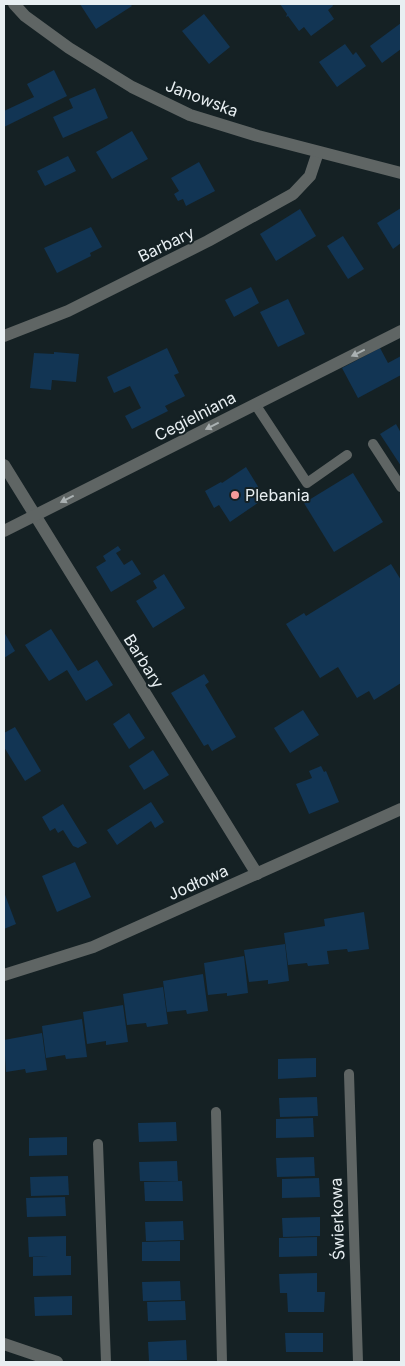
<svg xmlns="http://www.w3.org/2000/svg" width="405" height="1366" viewBox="0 0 405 1366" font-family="Inter,sans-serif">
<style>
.building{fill:#123554}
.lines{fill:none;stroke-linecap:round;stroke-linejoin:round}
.service{stroke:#5f6564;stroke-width:10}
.minor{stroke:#5f6564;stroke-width:12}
.tertiary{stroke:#5f6564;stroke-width:12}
.oneway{fill:#aab1b2}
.poi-dot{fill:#f59b99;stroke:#152124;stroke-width:2}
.labels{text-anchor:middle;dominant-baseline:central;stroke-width:4;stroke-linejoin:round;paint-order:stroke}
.street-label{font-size:16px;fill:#e8eff2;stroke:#152124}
.poi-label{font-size:16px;fill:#e8eff2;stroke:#152124;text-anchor:start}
</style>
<rect width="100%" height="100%" fill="#152124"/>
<g class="building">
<path d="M80,4H130L132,6L96,29Z"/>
<path d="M280,4H332L333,6L328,10L334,19L311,36L304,27L299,31L288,16L286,17L287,14Z"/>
<path d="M204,14L230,47L209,64L182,31Z"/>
<path d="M401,23V49L382,63L370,46Z"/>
<path d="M345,44L353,55L356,52L366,66L337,87L319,62Z"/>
<path d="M54,70L67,96L4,127V111L34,97L27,84Z"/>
<path d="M95,88L108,118L63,138L53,117L73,108L69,99Z"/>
<path d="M132,131L148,159L112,179L96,152Z"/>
<path d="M68,156L76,171L45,186L37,171Z"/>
<path d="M199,162L215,191L186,206L183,199L178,201L174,194L179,191L171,178Z"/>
<path d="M401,208V243L393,249L377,223Z"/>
<path d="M300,209L316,236L276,261L260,234Z"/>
<path d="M91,227L102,247L90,253L91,256L57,273L44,248Z"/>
<path d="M343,236L364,269L348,279L327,246Z"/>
<path d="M251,287L259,303L234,317L225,300Z"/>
<path d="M288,299L305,334L278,347L260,312Z"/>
<path d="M167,348L179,373L174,375L185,396L165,406L168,411L132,429L125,416L141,408L130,386L114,393L107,377Z"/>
<path d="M380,348L388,363L401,356V375L358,398L342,368Z"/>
<path d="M54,352L79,354L76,382L52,380L51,390L30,388L34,353L54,354Z"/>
<path d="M396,424L401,433V466L380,434Z"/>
<path d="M246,467L265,498L230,522L219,505L214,508L205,491L221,482L222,483Z"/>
<path d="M353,473L383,522L334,552L304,503Z"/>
<path d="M118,546L121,550L116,553L124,565L132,560L141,574L111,592L96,567L106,561L103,556Z"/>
<path d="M391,564L401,580V683L374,700L369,691L357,698L338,667L320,678L286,624L304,613L306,616Z"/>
<path d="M164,574L185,608L153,628L136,601L157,588L153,581Z"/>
<path d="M51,629L78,671L97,660L113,685L86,701L67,670L49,681L25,645Z"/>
<path d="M4,632L15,651L4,658Z"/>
<path d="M204,674L209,682L205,685L236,737L212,751L208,744L204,746L171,693Z"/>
<path d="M303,710L319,735L290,753L274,728Z"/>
<path d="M129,713L145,738L129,749L113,724Z"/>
<path d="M15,727L41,771L25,781L4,747V733Z"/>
<path d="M153,750L169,775L144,790L129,766Z"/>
<path d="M321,766L324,772L326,771L339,802L309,814L296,784L312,778L309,771Z"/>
<path d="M151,802L164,822L155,828L151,821L117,845L107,830Z"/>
<path d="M63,804L87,843L78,848L73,846L63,830L58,833L55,828L50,831L42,817Z"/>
<path d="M75,862L91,897L57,912L42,876Z"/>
<path d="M4,892L16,924L4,929Z"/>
<path d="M364,912L369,949L348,952L347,949L327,951L329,964L308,966L307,963L288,965L284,933L325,926L324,919Z"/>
<path d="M285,944L289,981L268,984V980L249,982L244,950Z"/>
<path d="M244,956L248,993L227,996V993L208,995L204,963Z"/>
<path d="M203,974L208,1011L187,1014L186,1010L167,1012L163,981Z"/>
<path d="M163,987L168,1024L147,1027L146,1023L127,1025L123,994Z"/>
<path d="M123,1005L128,1042L106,1045V1041L87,1044L83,1012Z"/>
<path d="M82,1019L87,1057L66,1059L65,1055L46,1058L42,1026Z"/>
<path d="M42,1033L47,1070L26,1073L25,1069L6,1072L4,1040Z"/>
<path d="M316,1058V1077L278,1079V1059Z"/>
<path d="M317,1097L318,1116L280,1117L279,1098Z"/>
<path d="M313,1118L314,1137L276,1138V1119Z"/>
<path d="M176,1122L177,1141L139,1142L138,1123Z"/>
<path d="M67,1137V1155L29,1156V1138Z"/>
<path d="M314,1157L315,1176L277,1177L276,1158Z"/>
<path d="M177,1161L178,1181H140L139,1162Z"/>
<path d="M68,1176L69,1195L31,1196L30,1177Z"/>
<path d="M319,1178L320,1197L282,1198V1179Z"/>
<path d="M182,1181L183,1201H145L144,1182Z"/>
<path d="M65,1197L66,1216L27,1217L26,1198Z"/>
<path d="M320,1217V1236L283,1237L282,1218Z"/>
<path d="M183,1221L184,1240L146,1241L145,1222Z"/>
<path d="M66,1236V1256H71V1275L33,1276V1257L48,1256L29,1257L28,1237Z"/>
<path d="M317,1237V1256L279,1257V1238Z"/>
<path d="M180,1241V1261H142V1242Z"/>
<path d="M317,1273V1292H325L324,1312H288L287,1293H280L279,1274Z"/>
<path d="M180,1281L181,1300L143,1301L142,1282Z"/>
<path d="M72,1296V1315L35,1316L34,1297Z"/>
<path d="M185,1301L186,1320L148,1321L147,1302Z"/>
<path d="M285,1333H323V1352H286Z"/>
<path d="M186,1340L187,1360L149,1361L148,1342Z"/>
</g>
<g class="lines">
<g class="service">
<path d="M255,404L307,483L347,455"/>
<path d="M373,444L401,487"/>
<path d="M349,1074L358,1362"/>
<path d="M216,1112L222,1362"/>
<path d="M98,1144L106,1362"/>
</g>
<g class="minor">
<path d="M4,336L68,311L208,241L293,194L310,176L318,152"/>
<path d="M4,465L257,874"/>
<path d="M4,531L401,331"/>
<path d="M4,975L93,947L401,809"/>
<path d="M4,1344L57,1362"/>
</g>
<path class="tertiary" d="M14,4L25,16L69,48L132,87L190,115L258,136L401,173"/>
</g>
<defs><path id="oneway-solid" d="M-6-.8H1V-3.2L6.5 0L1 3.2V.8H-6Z" transform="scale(1.25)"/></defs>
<g class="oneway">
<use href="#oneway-solid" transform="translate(358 353) rotate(154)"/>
<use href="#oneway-solid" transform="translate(212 426) rotate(153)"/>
<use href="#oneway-solid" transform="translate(67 499) rotate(153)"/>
</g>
<circle class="poi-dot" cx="235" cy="495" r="5"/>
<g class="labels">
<g class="street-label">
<text transform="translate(202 98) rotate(21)">Janowska</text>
<text transform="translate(166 244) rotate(-26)">Barbary</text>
<text transform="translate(195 416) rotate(-27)">Cegielniana</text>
<text transform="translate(144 661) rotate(58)">Barbary</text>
<text transform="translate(198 882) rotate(-24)">Jodłowa</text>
<text transform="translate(337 1219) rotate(-92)">Świerkowa</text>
</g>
<g class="poi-label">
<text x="245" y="495">Plebania</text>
</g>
</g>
<rect width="405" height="1366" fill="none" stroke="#e8eff2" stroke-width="10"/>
</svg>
